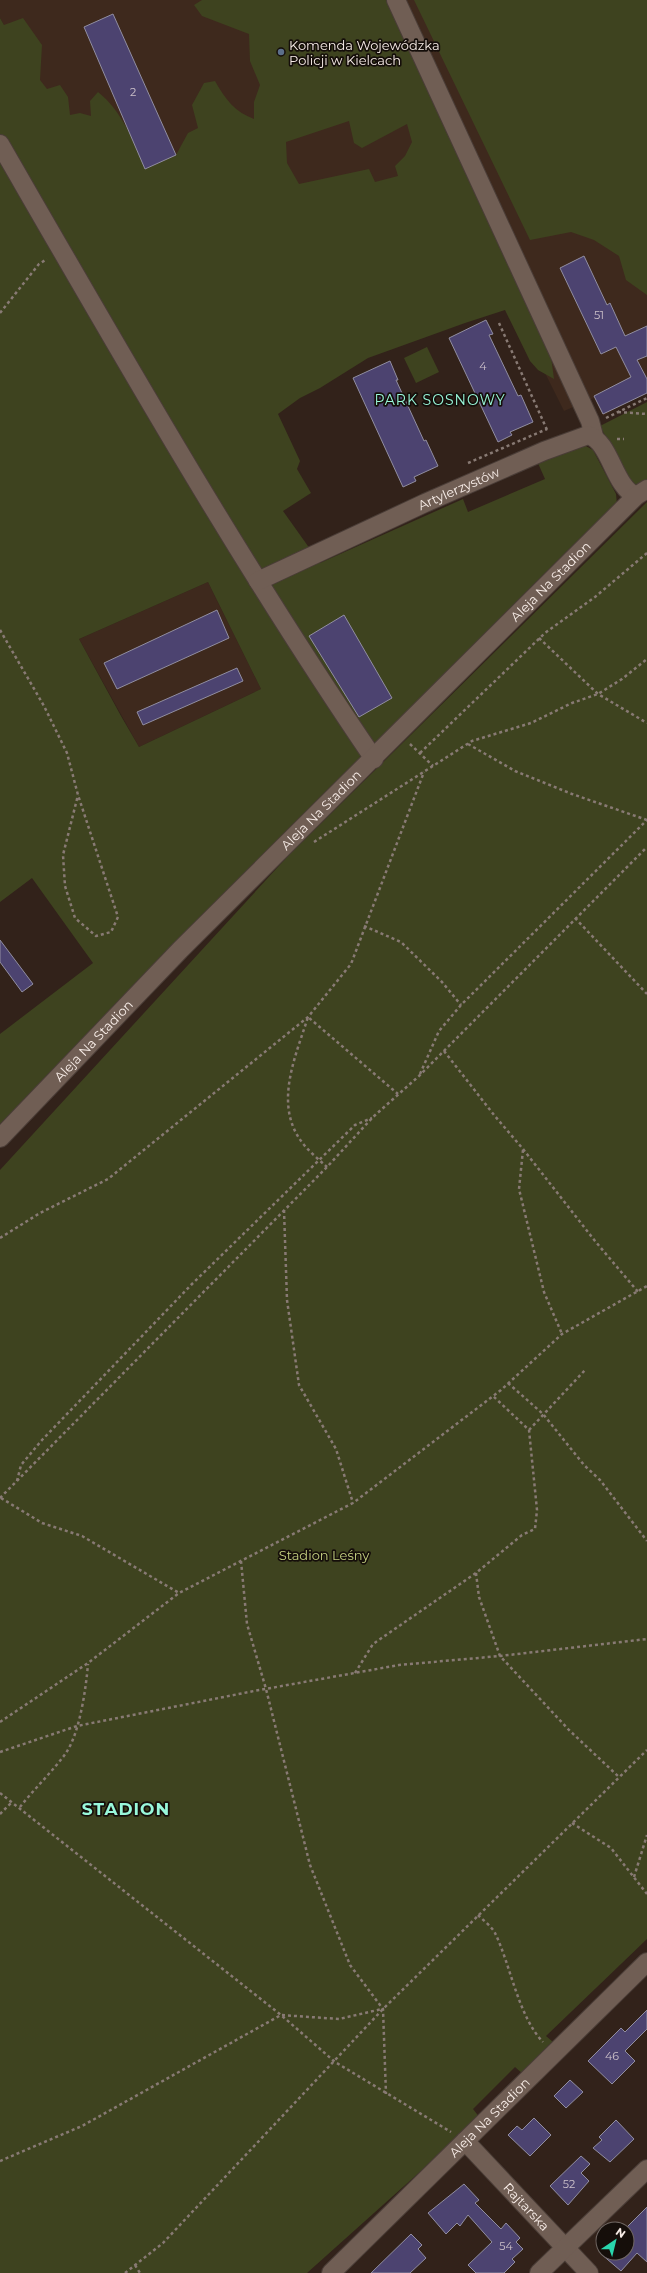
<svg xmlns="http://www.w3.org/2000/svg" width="647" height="2273" viewBox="0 0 647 2273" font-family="Montserrat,sans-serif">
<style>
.built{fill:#3e291d}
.green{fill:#3e431f;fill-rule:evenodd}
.building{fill:#4c4370;stroke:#918ea1}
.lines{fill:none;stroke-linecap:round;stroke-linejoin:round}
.minor-casing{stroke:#4a3d37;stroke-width:20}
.path{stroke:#887a74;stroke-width:2.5;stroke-dasharray:3 3;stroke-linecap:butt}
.minor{stroke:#705e54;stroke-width:18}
.service-dot{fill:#5c6f8a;stroke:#150e0a;stroke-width:1.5}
.labels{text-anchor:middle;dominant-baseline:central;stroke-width:3.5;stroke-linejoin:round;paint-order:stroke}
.number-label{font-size:11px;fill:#cdc2ca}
.poi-label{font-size:13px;fill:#f8ede8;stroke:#150e0a;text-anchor:start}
.street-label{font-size:13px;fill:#f8ede8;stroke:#150e0a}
.park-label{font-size:13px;fill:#c5d181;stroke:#150e0a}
.neighbourhood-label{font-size:14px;letter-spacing:1px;fill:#99f8da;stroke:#150e0a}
.district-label{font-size:17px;font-weight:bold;letter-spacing:1px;fill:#99f8da;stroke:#150e0a}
</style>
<rect width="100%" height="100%" fill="#32221a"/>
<g class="built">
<path d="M0,0H647V392L603,416L594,398L564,411L510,303L349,356L225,427L0,18Z"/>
<path d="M208,582L261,689L139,747L79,639Z"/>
</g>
<g class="green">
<path d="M202,0H390L406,31L407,47L417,52L550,349L554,379L538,370L530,361L505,310L465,323L368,358L320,388L300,398L278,414L300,461L297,469L311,493L283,511L320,563L463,499L468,512L545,479L537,461L584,445L593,450L616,494L617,505L0,1124V1034L93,963L32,878L0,902V18L4,25L23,18L42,45L40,80L47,89L60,85L68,97L70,115L80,113L91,116L90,101L98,92C122,111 133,141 146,168L176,155L188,133L198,128L192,105L204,83L215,81C225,99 235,112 254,119V102L260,85L250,61L249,34L202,16L194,5ZM349,121L354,143L362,148L407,124L412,142L405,156L395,166L398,176L375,182L369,169L299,184L287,163L286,142ZM208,582L261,689L139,747L121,716L79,639Z"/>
<path d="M414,0H647V295L626,280L619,256L594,240L571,232L530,240Z"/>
<path d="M427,347L439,372L416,383L404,358Z"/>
<path d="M647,402V479L642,483L635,485L628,479L600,426Z"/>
<path d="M647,502V1939L546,2036L553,2042L524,2075L515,2067L473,2109L480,2118L307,2273H0V1170L288,856Z"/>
</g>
<g class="building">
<path d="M113,14L176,155L145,169L84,27Z"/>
<path d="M584,256L607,305L610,303L625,336L647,326V356L637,360L647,379V393L603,414L594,396L631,377L616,347L601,354L560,268Z"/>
<path d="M486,320L493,334L489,335L518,396L521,395L533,422L510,432L512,435L498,442L449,338Z"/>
<path d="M390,361L398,380H396L424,441L426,440L438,466L414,477L416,481L403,487L353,378Z"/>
<path d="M217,610L229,638L117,689L104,663Z"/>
<path d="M344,615L392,698L359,717L309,636Z"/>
<path d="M237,668L243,681L143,725L137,712Z"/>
<path d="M0,940L33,984L22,992L0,962Z"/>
<path d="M647,2010V2029L625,2051L635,2061L612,2084L588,2061L621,2028L625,2032Z"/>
<path d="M570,2080L583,2092L566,2108L554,2096Z"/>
<path d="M534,2118L551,2135L530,2156L508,2135L517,2126L522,2130Z"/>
<path d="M616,2120L634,2139L610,2162L593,2148L602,2140L599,2137Z"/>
<path d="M581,2156L590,2164L581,2173L589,2181L568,2205L550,2186Z"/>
<path d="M464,2184L479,2200L475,2203L501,2229L506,2223L520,2238L516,2242L523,2249L512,2259L515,2262L504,2273H476L468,2265L492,2242L468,2215L460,2226L457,2223L446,2234L428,2213Z"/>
<path d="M647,2207V2262L637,2253L621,2271L600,2253H627V2227Z"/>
<path d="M411,2234L422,2245L418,2249L426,2258L410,2273H371Z"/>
</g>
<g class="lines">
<defs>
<g id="minor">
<path d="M396,0L590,421L594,436"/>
<path d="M0,144C120,352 239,561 374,759"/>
<path id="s1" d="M258,581L425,503L544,451L588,435C611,442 613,486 636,496"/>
<path id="s2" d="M0,1138L180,950L636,496L647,489"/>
<path id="s3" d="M465,2141L589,2273"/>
<path id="s4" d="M331,2273L647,1962"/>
<path d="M539,2273L647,2169"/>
</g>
</defs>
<use href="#minor" class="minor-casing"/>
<g class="path">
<path d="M0,313L39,264L47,259"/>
<path d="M499,323L548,432"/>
<path d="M618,412L647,414"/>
<path d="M606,418L647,398"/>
<path d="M617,439H624"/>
<path d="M468,463L547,429"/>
<path d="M0,630L44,706L67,753L78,795L118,917L111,932L96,936L75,918L65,886L63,855L78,795"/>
<path d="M539,638L598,694L647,723"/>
<path d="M410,744L433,766"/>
<path d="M468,744L515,771L572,794L647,820"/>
<path d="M420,753L545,633L595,597L647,553"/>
<path d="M314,842L472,741L531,723L572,703L598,694L622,679L647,659"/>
<path d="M575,918L647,994"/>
<path d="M364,926L401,942L442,982L461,1005"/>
<path d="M444,1051L494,1115L523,1149L595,1241L639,1293"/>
<path d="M420,1074L439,1031L461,1005L647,820"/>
<path d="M523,1150L519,1189L544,1292L562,1334"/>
<path d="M327,1167C318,1159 306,1149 299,1138C275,1101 296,1055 308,1017L398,1094"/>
<path d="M284,1210L287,1300L299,1385L336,1449L353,1503"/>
<path d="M0,1238L40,1213L108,1179L308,1017L351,964L424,772"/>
<path d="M508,1383L543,1414L584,1465L600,1480L647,1541"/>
<path d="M529,1430L586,1369"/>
<path d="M17,1481L21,1465L42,1440L191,1285L355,1125L372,1118"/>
<path d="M0,1498L327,1167L373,1117L419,1076L647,847"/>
<path d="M1,1498L42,1523L82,1536L179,1593"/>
<path d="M241,1561L247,1624L266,1689L310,1865L350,1965L383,2009L386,2094"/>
<path d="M476,1573L479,1597L500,1656L569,1730L619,1777"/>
<path d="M355,1673L373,1644L476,1573L522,1535L535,1529L537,1510L529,1430L493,1396"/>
<path d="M0,1722L88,1663L179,1593L353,1503L501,1390L562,1334L647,1286"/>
<path d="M0,1752L77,1726L254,1691L399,1665L500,1656L647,1639"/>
<path d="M0,1793L281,2015L335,2062L451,2132"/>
<path d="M20,1807C34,1789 53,1771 66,1753C80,1732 86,1688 88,1664"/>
<path d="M0,1814L12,1802"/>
<path d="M572,1823L611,1848L647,1894"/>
<path d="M634,1877L647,1835"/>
<path d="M478,1915C484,1921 492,1927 495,1933C511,1966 518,2016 543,2042"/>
<path d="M0,2161L82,2126L281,2015L339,2019L382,2009"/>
<path d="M135,2265L140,2273"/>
<path d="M125,2273L163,2243L383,2009L647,1750"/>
</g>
<use href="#minor" class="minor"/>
</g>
<circle class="service-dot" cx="281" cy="52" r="4"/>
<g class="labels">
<g class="number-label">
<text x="133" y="92">2</text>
<text x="599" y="315">51</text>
<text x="483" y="366">4</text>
<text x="612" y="2056">46</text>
<text x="569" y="2184">52</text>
<text x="506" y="2246">54</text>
</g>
<g class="poi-label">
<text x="289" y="45">Komenda Wojewódzka<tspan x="289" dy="15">Policji w Kielcach</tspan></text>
</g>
<g class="street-label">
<text stroke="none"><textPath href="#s1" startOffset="221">Artylerzystów</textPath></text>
<text stroke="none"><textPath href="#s2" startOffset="783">Aleja Na Stadion</textPath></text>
<text stroke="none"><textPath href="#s2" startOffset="459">Aleja Na Stadion</textPath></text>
<text stroke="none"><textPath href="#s2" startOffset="135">Aleja Na Stadion</textPath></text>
<text stroke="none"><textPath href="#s4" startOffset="222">Aleja Na Stadion</textPath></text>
<text stroke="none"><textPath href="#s3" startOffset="90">Rajtarska</textPath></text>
</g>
<g class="park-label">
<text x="324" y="1555">Stadion Leśny</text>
</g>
<g class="neighbourhood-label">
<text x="440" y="400">PARK SOSNOWY</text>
</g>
<g class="district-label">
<text x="126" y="1809">STADION</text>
</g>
</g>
<g transform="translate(615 2241) rotate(35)"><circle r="19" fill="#150e0a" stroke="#706763"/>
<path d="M0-3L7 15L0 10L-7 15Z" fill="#29d5ac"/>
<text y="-6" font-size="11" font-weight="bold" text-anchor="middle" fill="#f8ede8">N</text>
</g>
</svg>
